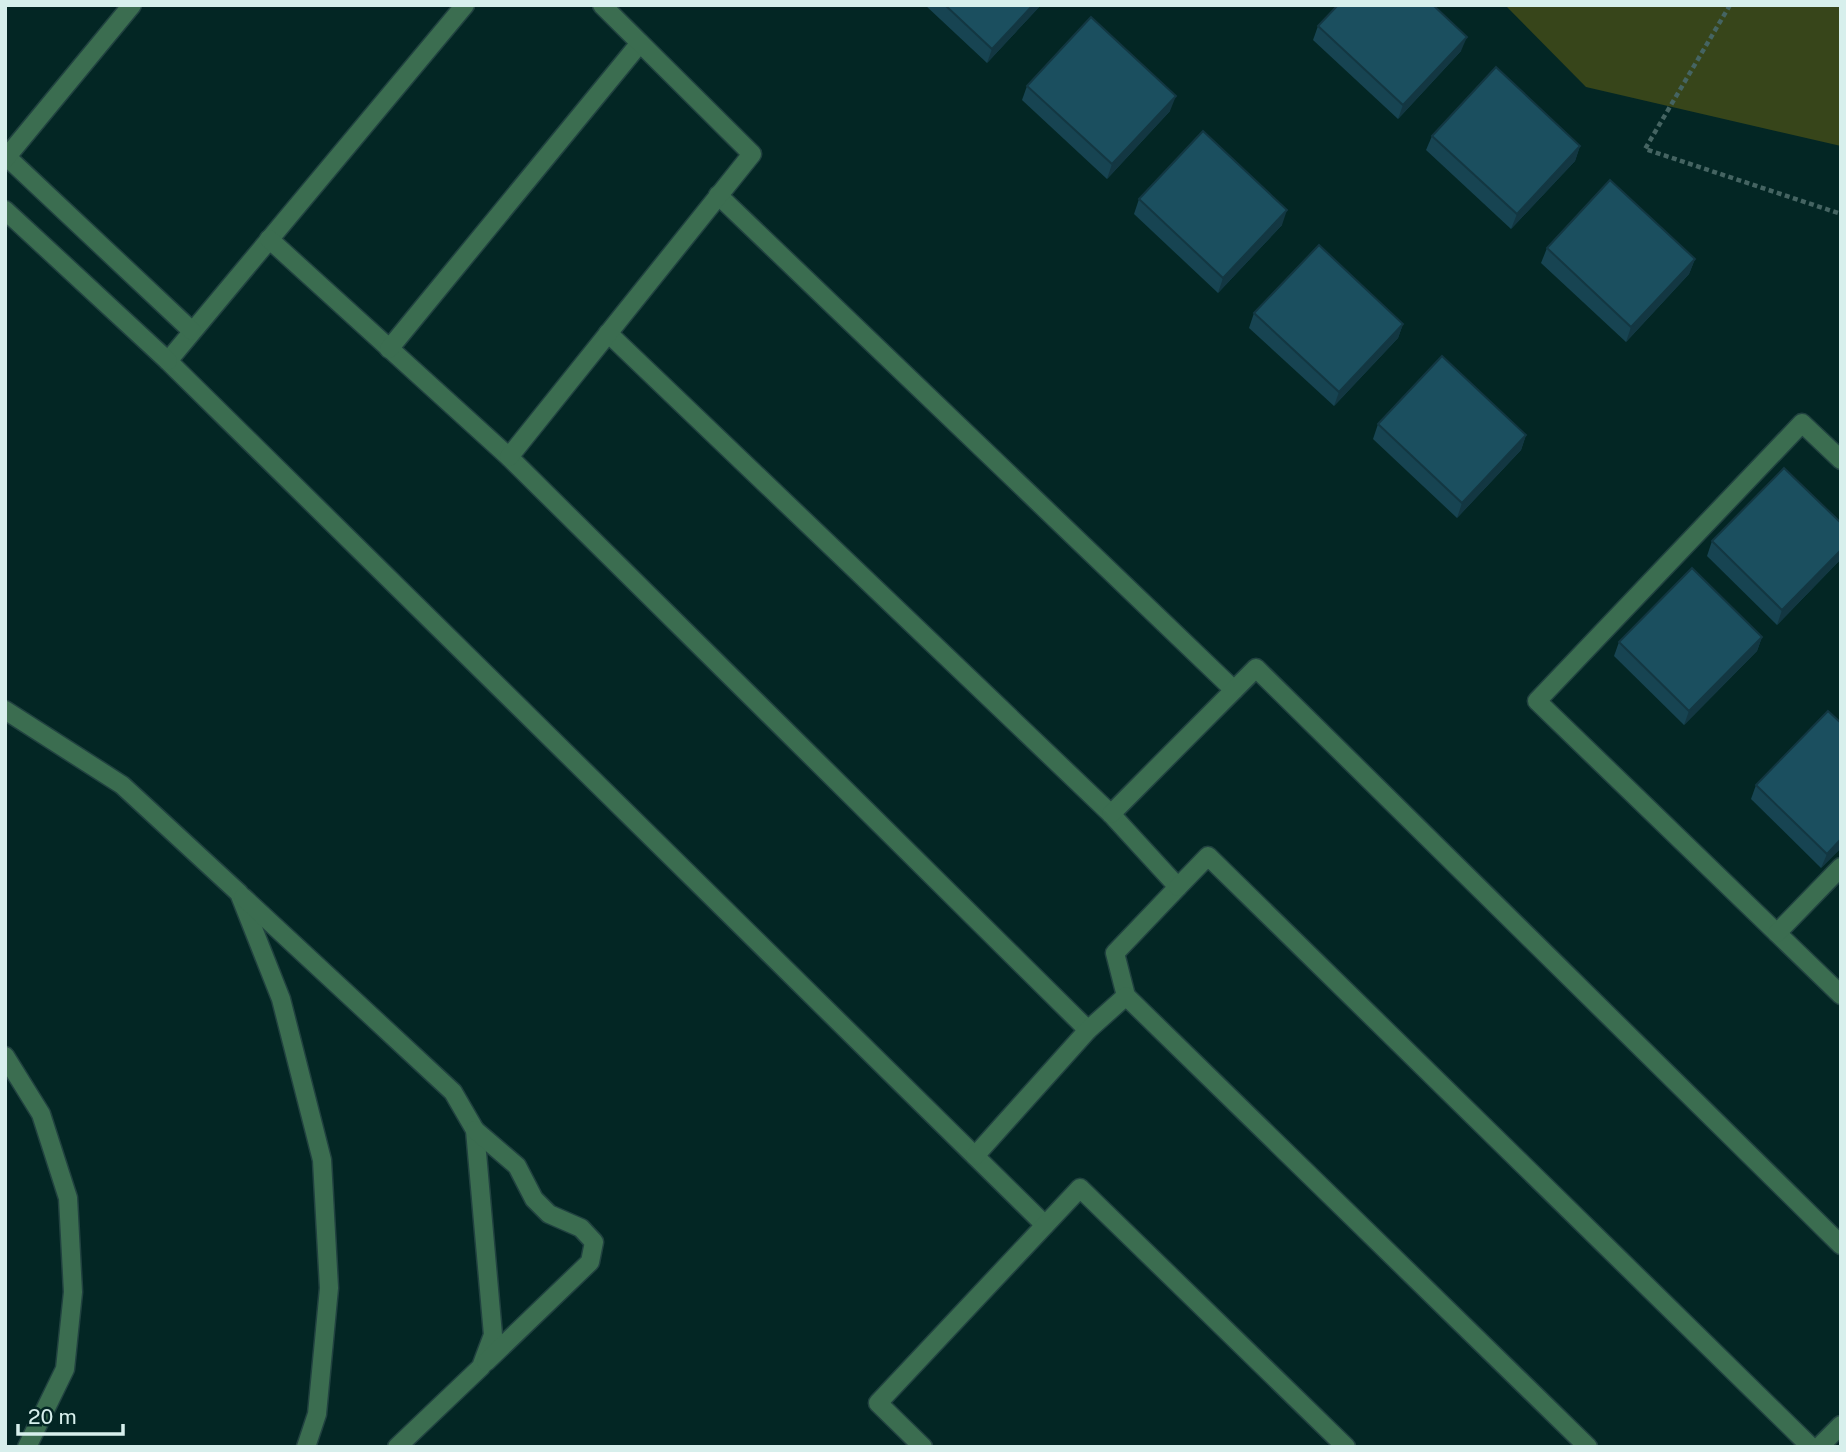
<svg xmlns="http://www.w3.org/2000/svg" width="1846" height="1452" viewBox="0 0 1846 1452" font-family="'Public Sans',sans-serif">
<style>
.green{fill:#37451a}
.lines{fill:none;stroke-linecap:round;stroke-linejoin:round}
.service-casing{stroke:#214240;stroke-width:21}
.minor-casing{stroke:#214240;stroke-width:21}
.tertiary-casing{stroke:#214240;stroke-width:21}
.path{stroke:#456462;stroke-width:4.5;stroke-dasharray:5 3.5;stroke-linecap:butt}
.service{stroke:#3b6d50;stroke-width:18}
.minor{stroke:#3b6d50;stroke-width:18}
.tertiary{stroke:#3b6d50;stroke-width:18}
.wall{fill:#174452}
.shaded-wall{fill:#133742}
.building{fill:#1b4f5f;stroke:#133742;stroke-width:2}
</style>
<rect width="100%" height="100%" fill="#032624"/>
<path class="green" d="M1505,5H1841V146L1586,87Z"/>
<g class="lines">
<defs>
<g id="service">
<path d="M1841,460L1802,423L1537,701L1841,995"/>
<path d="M1777,933L1841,867"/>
</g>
<g id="minor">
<path d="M465,5L168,361L1045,1225"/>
<path d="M7,157L192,331"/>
<path d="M718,195L1234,690"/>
<path d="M5,210L168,361"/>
<path d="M269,239L509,457L1088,1030"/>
<path d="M608,333L1111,814L1178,887L1115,953L1126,996"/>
<path d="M389,349L640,43"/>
<path d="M509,457L752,154L602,5"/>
<path d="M5,710L122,785L239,893L281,999L322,1160L329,1288L317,1414L306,1447"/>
<path d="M1111,814L1256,668L1841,1245"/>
<path d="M1178,887L1208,856L1811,1447"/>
<path d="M243,897L453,1092L475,1130L493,1335L481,1367L397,1447"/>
<path d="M5,1056L41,1114L68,1198L73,1292L65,1369L27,1447"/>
<path d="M475,1130L517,1166L534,1199L549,1214L581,1228L594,1242L590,1262L486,1362"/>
<path d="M975,1156L1088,1030L1126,996L1588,1447"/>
<path d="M923,1447L878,1403L1080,1188L1346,1447"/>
<path d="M1819,1447L1841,1425"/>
</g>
<path id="tertiary" d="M5,159L132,5"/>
</defs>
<use href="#service" class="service-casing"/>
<use href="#minor" class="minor-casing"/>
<use href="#tertiary" class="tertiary-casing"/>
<path class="path" d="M1730,5L1645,149L1841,214"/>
<use href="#service" class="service"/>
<use href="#minor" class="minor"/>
<use href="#tertiary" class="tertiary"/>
</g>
<g class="wall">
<path d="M925,5H1041L987,63Z"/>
<path d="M1318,26L1461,51L1398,119L1313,40Z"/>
<path d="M1027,86L1170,111L1107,179L1022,100Z"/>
<path d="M1432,136L1580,146L1575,161L1511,229L1426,150Z"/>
<path d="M1139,199L1282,225L1218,293L1134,214Z"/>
<path d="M1547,248L1695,259L1689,274L1626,342L1541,263Z"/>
<path d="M1254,313L1403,324L1398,338L1334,406L1249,328Z"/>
<path d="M1378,424L1526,435L1521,450L1457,518L1373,439Z"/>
<path d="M1841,523V559L1777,625L1707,556L1712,541Z"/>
<path d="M1762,637L1757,651L1684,725L1614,656L1619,642Z"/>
<path d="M1756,785L1841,848L1821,868L1751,799Z"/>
</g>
<g class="shaded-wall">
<path d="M1033,5H1041L987,63L992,49Z"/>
<path d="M1467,37L1461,51L1398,119L1403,105Z"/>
<path d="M1176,96L1170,111L1107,179L1112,164Z"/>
<path d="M1580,146L1575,161L1511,229L1517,214Z"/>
<path d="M1287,210L1282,225L1218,293L1223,278Z"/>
<path d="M1695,259L1689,274L1626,342L1631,327Z"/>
<path d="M1403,324L1398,338L1334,406L1339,392Z"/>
<path d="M1526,435L1521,450L1457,518L1462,503Z"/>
<path d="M1841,550V559L1777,625L1782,610Z"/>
<path d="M1762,637L1757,651L1684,725L1689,711Z"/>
<path d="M1841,839V848L1821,868L1827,854Z"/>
</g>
<g class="building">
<path d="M945,5H1033L992,49Z"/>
<path d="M1338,5H1433L1467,37L1403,105L1318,26Z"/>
<path d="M1091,17L1176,96L1112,164L1027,86Z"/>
<path d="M1496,67L1580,146L1517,214L1432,136Z"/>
<path d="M1203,131L1287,210L1223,278L1139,199Z"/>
<path d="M1610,180L1695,259L1631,327L1547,248Z"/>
<path d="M1319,245L1403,324L1339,392L1254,313Z"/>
<path d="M1442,356L1526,435L1462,503L1378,424Z"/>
<path d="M1784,468L1841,523V550L1782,610L1712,541Z"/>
<path d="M1692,568L1762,637L1689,711L1619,642Z"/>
<path d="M1828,711L1841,723V839L1827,854L1756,785Z"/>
</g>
<rect width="1846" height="1452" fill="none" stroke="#d7efec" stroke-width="14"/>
<path d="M18 1424v10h105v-10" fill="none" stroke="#d7efec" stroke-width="3.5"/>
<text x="28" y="1424" font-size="21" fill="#d7efec" stroke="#032624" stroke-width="5" paint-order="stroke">20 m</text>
</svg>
